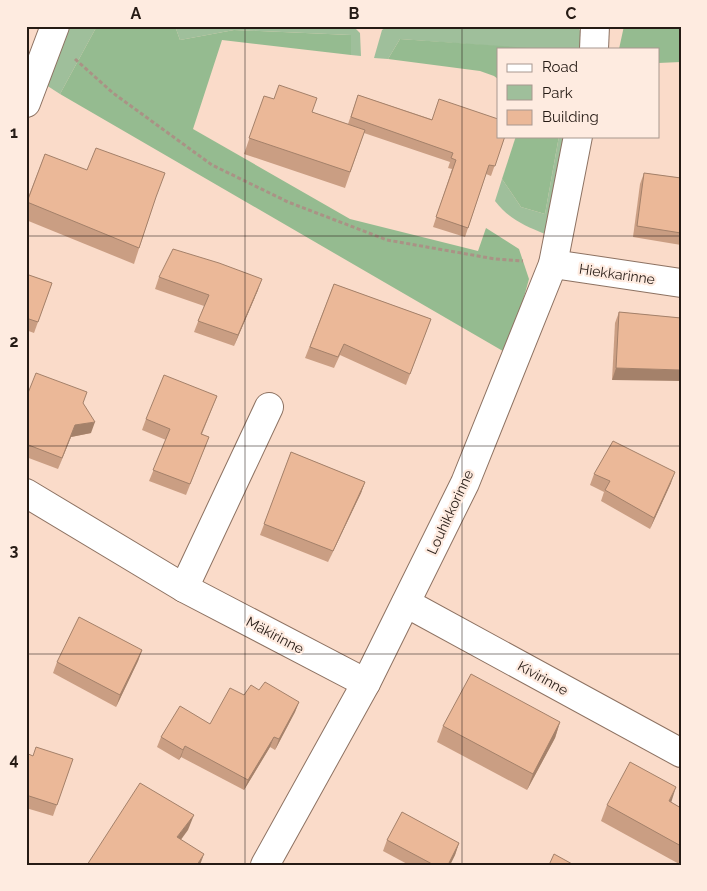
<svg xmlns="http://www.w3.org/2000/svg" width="707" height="891" viewBox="0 0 707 891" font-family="Raleway,sans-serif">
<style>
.green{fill:#9fbf9b}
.forest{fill:#95bb90}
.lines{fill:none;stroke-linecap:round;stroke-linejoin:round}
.minor-casing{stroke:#8d7262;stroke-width:30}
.path{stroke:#aa9285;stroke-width:3;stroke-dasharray:4 2.5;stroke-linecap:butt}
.minor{stroke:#fff;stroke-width:28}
.wall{fill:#ca9e83}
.shaded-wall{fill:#a4816a}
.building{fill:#ebb898;stroke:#a4816a}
.grid{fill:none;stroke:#261b15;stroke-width:1;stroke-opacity:0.55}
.labels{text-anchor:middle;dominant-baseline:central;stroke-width:4.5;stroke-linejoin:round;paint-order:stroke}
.street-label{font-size:14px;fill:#261b15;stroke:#feebe0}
.neatline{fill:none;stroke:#261b15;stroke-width:2}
.grid-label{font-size:16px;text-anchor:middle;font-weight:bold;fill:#261b15}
</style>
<rect width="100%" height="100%" fill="#fadbc9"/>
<g class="green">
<path d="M69,26H97L60,94L46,85Z"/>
<path d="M175,26H353L360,33L361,56L351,55V35L234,30L180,40Z"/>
<path d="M388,26H578L581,33V49H532L400,39L388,59L374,58L382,30Z"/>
<path d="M559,136H565L545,234C524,225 510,220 495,201L502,179L521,207L545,214Z"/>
</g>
<g class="forest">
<path d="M97,26H175L180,40L234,30L351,35V55L222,40L193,129L350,219L478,251L486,228L519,249L529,279L508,354L60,94Z"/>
<path d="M624,26H681V62L658,63V49H619Z"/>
<path d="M400,39L531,48L532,49H498V79L494,76L480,71L388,59Z"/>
<path d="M516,136H559L545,214L521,207L502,179Z"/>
</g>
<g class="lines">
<defs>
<g id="minor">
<path d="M594,49L595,26"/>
<path d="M26,103L55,26"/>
<path d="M553,264L681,283"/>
<path d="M26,493L184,588L366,683"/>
<path d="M184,588L269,407"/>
<path d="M406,603L681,753"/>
<path d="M265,865L366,683L465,483L553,264L578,136"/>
</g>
</defs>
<use href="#minor" class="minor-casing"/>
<path class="path" d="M75,59L113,93L212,165L288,202L387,240L495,259L523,261"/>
<use href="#minor" class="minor"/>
</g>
<g class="wall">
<path d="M358,95L431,119L505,136L491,176L486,174L465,237L433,227L452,169L448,168L450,162L364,133L345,188L244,154L264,96L348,124Z"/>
<path d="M45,154L154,202L134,264L26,220V203Z"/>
<path d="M644,173L681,178V245L633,237L640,184Z"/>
<path d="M26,274L52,283L34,333L26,330Z"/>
<path d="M159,277L258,290L234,346L194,332L204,306L155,289Z"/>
<path d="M334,284L431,319L406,385L340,355L334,368L305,358Z"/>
<path d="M619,312L681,318L612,380L615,323Z"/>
<path d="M217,396L202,434L209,437L186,495L149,481L166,440L142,430L146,419Z"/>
<path d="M26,398L83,403L91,433L71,437L58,469L26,457Z"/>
<path d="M291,452L365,482L361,493L328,562L260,535Z"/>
<path d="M594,474L671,483L650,529L601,501L604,492L590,485Z"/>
<path d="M142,650L138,661L116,707L53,673L57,662Z"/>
<path d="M259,690L299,702L295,712L275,750L270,747L244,790L181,757L179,760L157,747L161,737L210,724Z"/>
<path d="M560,722L555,738L527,790L437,742L443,726Z"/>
<path d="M26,753L33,756L73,759L53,816L26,808Z"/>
<path d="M671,802L681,808V865L601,821L607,805Z"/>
<path d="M387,840L459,843L455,855L450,865H409L383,851Z"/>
</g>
<g class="shaded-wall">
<path d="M262,279L258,290L234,346L238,335Z"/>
<path d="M616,368L681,370V381L612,380Z"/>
<path d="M95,422L91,433L71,437L58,469L75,425Z"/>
<path d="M675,472L671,483L650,529L654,518Z"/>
<path d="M365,482L361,493L328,562L333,551Z"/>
<path d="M142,650L138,661L116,707L120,695Z"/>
<path d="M299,702L295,712L275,750L279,739Z"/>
<path d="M560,722L555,738L527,790L533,774Z"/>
<path d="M274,737L270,747L244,790L248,780Z"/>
<path d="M185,746L181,757L179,760L183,750Z"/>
<path d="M676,787L671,803L669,801Z"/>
<path d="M194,815L188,830L172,852L177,837Z"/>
<path d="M459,843L455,855L450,865H448Z"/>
<path d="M204,854L200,865H197Z"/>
</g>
<g class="building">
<path d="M279,85L317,98L312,112L365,130L350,172L249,138L264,96L274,99Z"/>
<path d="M358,95L432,120L439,99L498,119V136H505L495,166L489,165L468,228L436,217L456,160L451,158L453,153L351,117Z"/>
<path d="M96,148L165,173L156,197L139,248L27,202L45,154L87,170Z"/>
<path d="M644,173L681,178V233L637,226Z"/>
<path d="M173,249L219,263L262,279L238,335L198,321L209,295L159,277Z"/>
<path d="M26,274L52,283L38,322L26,318Z"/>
<path d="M334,284L431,319L410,374L344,344L338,357L310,347Z"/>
<path d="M619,312L681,318V370L616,368Z"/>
<path d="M36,373L87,392L83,403L95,422L75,425L62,458L26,444V398Z"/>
<path d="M164,375L217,396L201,434L209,437L190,484L153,470L170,429L146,419Z"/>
<path d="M613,441L675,472L654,518L605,490L610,481L594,474Z"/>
<path d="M291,452L365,482L333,551L264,524Z"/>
<path d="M79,617L142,650L120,695L57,662Z"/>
<path d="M471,674L560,722L533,774L443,726Z"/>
<path d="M265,682L299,702L279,739L274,737L248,780L185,746L183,750L161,737L180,706L210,724L230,688L244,695L251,685L259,690Z"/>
<path d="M36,747L73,759L57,805L26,795V753L33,756Z"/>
<path d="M630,762L676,787L669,801L681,808V846L607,805Z"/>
<path d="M140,783L194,815L177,837L204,854L197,865H87Z"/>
<path d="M402,812L459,843L448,865H434L387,840Z"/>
<path d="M554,854L574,865H549Z"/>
</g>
<path class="grid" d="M245,26V865M462,26V865M26,236H681M26,446H681M26,654H681"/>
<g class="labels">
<g class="street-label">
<text transform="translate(617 274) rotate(8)">Hiekkarinne</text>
<text transform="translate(450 512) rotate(-65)">Louhikkorinne</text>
<text transform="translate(275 635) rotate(28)">Mäkirinne</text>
<text transform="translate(543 678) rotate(29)">Kivirinne</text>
</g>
</g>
<rect width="707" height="891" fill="none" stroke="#feebe0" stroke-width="55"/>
<rect x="497" y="48" width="162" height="90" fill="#feebe0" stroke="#a8988f"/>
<rect x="507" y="64" width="25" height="8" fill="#ffffff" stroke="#a8988f"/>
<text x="542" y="72" font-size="15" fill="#261b15">Road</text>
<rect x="507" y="85" width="25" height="15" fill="#9fbf9b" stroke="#a8988f"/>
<text x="542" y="98" font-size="15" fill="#261b15">Park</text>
<rect x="507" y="110" width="25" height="15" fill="#ebb898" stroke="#a8988f"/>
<text x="542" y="122" font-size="15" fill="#261b15">Building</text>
<rect x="28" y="28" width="652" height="836" class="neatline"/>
<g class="grid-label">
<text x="136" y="19">A</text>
<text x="354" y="19">B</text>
<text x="571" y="19">C</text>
<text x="14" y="138">1</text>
<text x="14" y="347">2</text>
<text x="14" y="556">3</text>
<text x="14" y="765">4</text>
</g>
</svg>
